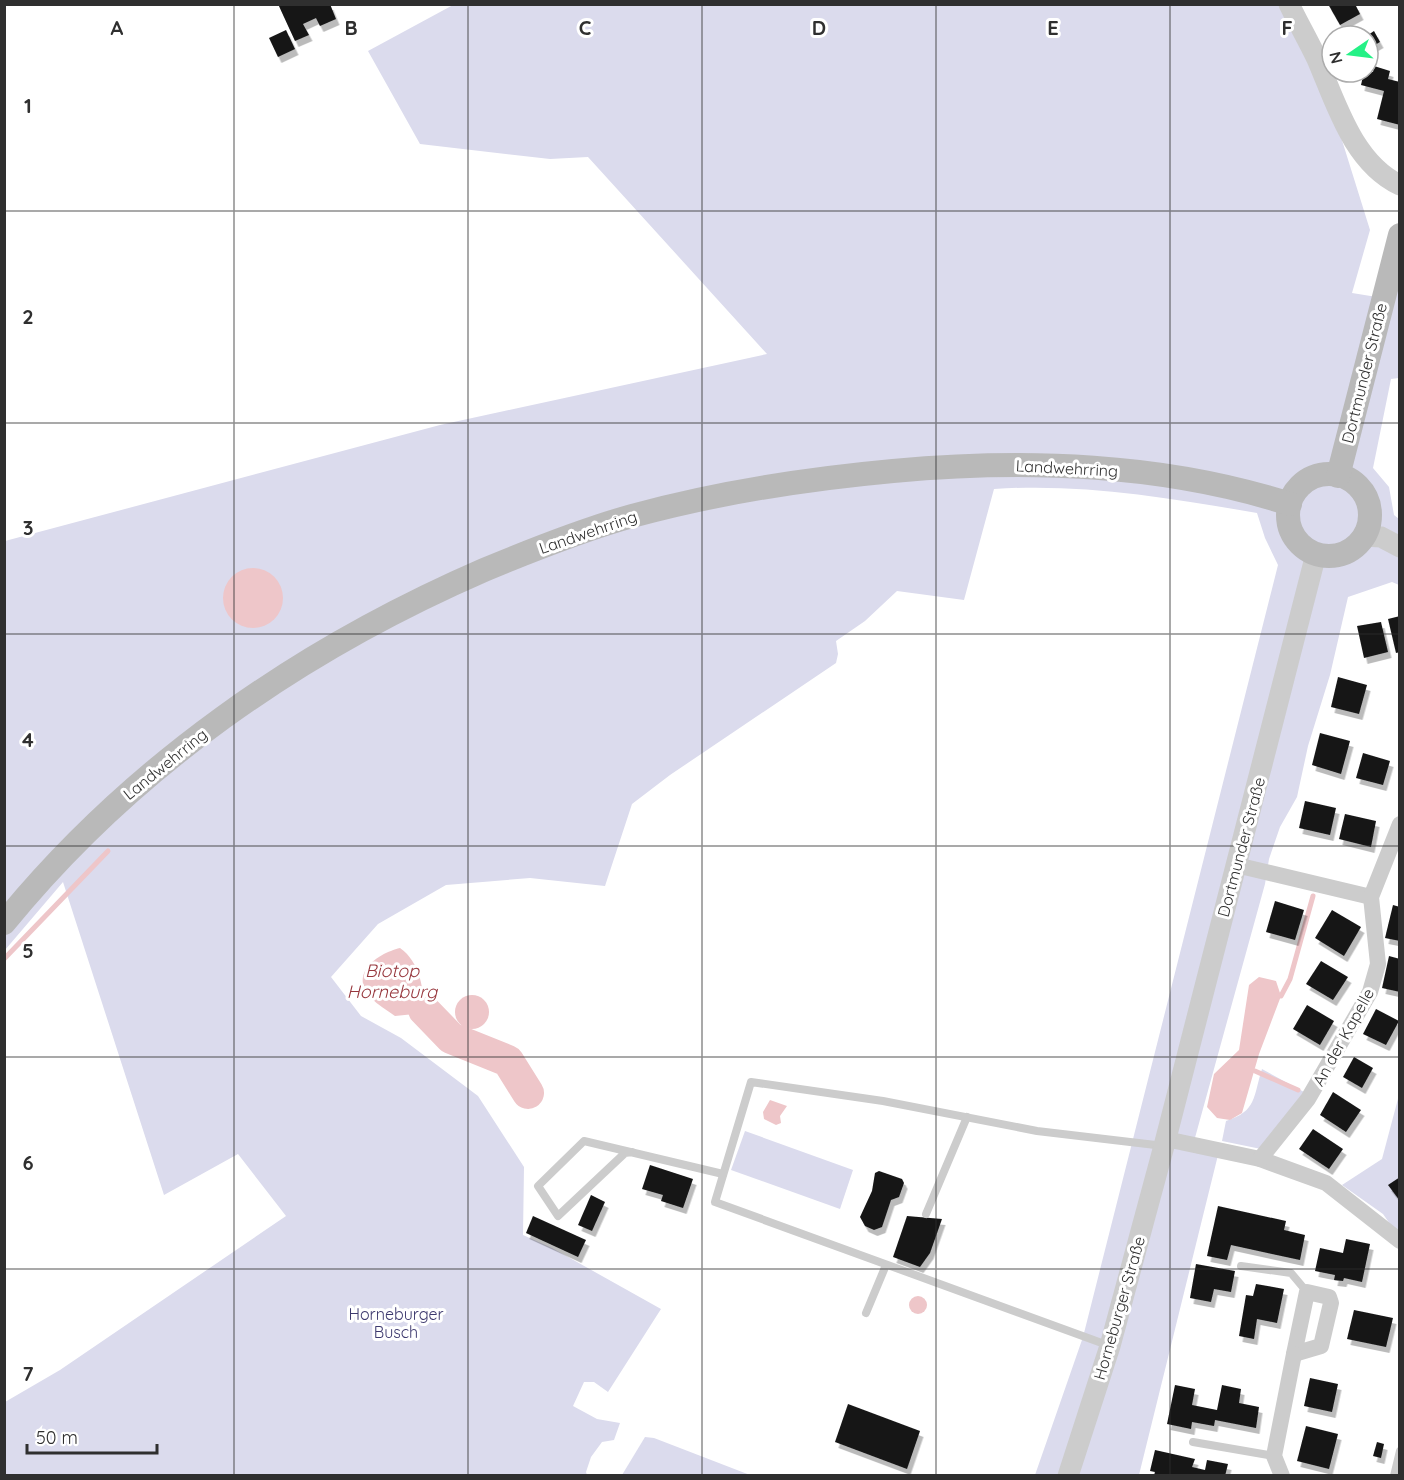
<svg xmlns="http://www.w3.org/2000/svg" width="1404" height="1480" viewBox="0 0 1404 1480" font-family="Quicksand,sans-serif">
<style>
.green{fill:#dbdbed}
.water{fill:#eec6c9}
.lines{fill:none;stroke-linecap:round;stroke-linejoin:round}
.stream{stroke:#eec6c9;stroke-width:5}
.river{stroke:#eec6c9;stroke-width:32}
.building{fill:#161616;filter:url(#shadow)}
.service{stroke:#ccc;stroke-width:8}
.minor{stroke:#ccc;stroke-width:16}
.tertiary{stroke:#ccc;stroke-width:21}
.secondary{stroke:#b9b9b9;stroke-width:24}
.grid{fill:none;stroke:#2f2f2f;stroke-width:1.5;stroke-opacity:0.55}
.labels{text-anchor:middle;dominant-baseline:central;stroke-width:6;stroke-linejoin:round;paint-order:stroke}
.street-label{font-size:16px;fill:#2f2f2f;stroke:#fff}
.park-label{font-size:16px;fill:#3d396e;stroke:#fff}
.water-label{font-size:18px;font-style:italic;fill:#97373d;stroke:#fff}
.grid-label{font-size:20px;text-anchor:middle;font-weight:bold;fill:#2f2f2f;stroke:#fff;stroke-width:6;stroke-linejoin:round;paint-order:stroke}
</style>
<defs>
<filter id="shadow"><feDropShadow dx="3.5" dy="6" stdDeviation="0" flood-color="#0004"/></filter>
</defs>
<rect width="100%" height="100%" fill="#fff"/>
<g class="green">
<path d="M453,5H1289L1316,57L1370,230L1352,293L1383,298L1399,238V378L1391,379L1373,468L1389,487L1394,515L1399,519V585L1392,582L1348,597L1330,675L1308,746L1297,797L1280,827L1269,859L1265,884L1193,1145L1219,1151L1139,1475H1035L1083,1337L1278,565L1265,538L1257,513C1170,498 1083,483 994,489L964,600L897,591L865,621L836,641L838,654L836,663L670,775L632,804L605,886L530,878L446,885L378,924L331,977L361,1016L401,1038L478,1096L524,1167L523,1235L552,1248L661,1309L608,1392L594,1382H584L573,1406L597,1419L620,1423L614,1440L602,1442L591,1457L586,1472L587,1475H5V1402L60,1370L286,1216L238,1154L164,1195L63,882L5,950V541L440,425L767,354L588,157L550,159L420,144L368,51Z"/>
<path d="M1262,1069L1304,1092L1261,1149L1222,1141L1226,1121C1257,1111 1253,1097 1262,1069Z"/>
<path d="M1399,1095V1237L1383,1214L1342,1185L1382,1159Z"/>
<path d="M745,1131L853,1170L840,1209L731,1170Z"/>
<path d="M645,1437L654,1438L750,1475H622Z"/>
</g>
<g class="water">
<circle cx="253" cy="598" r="30"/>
<path d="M400,948C420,962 424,989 424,1013L395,1016C387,1010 378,1005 371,998C349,974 376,954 400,948Z"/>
<path d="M1259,977L1276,981L1281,996L1259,1054L1242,1113L1230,1120L1217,1118L1207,1107L1214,1074L1239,1050L1249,985Z"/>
<circle cx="472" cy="1012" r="17"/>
<path d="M770,1100L787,1106L780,1116L781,1123L776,1125L764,1119L763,1112Z"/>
<circle cx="918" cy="1305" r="9"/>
</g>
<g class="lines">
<g class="stream">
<path d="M4,959L108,851"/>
<path d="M1281,996L1290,979L1313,896"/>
<path d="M1255,1071L1298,1090"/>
</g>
<path class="river" d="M424,1010L451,1038L508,1061L528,1093"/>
</g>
<g class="building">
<path d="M278,4H330L336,19L320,26L316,18L303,24L309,35L295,41Z"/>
<path d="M1328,4H1355L1360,14L1340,25Z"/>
<path d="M286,30L295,49L278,57L269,38Z"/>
<path d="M1374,31L1380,42L1368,49V35Z"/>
<path d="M1374,66L1390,71L1388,79L1400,82V125L1377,119L1384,91L1361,85L1364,72H1373Z"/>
<path d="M1400,616V652L1396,653L1388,619Z"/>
<path d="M1381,622L1388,652L1364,658L1357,626Z"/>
<path d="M1338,677L1367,685L1359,714L1331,707Z"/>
<path d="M1320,733L1350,741L1341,774L1312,765Z"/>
<path d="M1363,753L1390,761L1383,785L1356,778Z"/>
<path d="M1305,801L1336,808L1330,835L1299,828Z"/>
<path d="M1345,814L1376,821L1371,847L1339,839Z"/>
<path d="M1275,901L1304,910L1295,940L1266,932Z"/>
<path d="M1393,905L1400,907V941L1385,938Z"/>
<path d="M1332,910L1361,927L1344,956L1315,938Z"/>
<path d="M1389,956L1400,959V992L1382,988Z"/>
<path d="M1321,961L1348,977L1333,1000L1306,984Z"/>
<path d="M1307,1005L1334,1021L1320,1045L1293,1029Z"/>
<path d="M1376,1009L1399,1021L1386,1045L1363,1034Z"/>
<path d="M1354,1057L1373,1068L1362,1088L1343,1077Z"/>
<path d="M1333,1092L1361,1110L1346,1132L1320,1115Z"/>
<path d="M1313,1129L1343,1149L1329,1169L1299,1149Z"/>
<path d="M650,1165L693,1179L683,1208L661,1201L663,1195L642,1189Z"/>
<path d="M879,1171L902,1179L904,1183L899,1197L891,1200L882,1227L874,1230L865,1226L860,1217L872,1191L875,1173Z"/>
<path d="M1400,1177V1201L1388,1185Z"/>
<path d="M591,1195L605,1202L592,1231L578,1225Z"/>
<path d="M1218,1206L1286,1221L1284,1230L1305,1235L1300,1260L1231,1245L1227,1260L1207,1256Z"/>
<path d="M533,1216L586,1240L578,1257L526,1233Z"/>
<path d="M907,1216L942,1219L930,1253L920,1267L893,1257Z"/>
<path d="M1346,1239L1370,1244L1362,1282L1344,1278L1343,1281L1334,1280L1335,1275L1315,1271L1320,1248L1343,1253Z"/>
<path d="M1196,1264L1235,1271L1231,1292L1214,1289L1211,1302L1190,1298Z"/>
<path d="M1256,1284L1284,1289L1277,1323L1257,1319L1254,1339L1239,1336L1246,1295L1253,1296Z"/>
<path d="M1354,1310L1393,1318L1386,1347L1347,1339Z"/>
<path d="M1310,1378L1338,1384L1332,1412L1304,1406Z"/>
<path d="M1175,1385L1195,1389L1192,1405L1217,1410L1222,1385L1241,1389L1239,1403L1259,1407L1256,1428L1215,1420L1214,1426L1192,1422L1191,1429L1167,1424Z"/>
<path d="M848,1404L920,1431L907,1469L835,1442Z"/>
<path d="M1306,1426L1338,1434L1329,1469L1297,1461Z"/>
<path d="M1377,1442L1384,1444L1381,1458L1373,1456Z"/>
<path d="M1155,1450L1195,1459L1192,1467L1205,1470L1207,1460L1228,1464L1225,1476H1154L1155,1472L1150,1471Z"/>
</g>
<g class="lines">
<g class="service">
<path d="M632,1152L625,1153L558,1216L538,1186L584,1141L723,1174"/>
<path d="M926,1214L967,1117"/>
<path d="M1241,1266L1291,1273L1307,1292"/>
<path d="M866,1313L886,1265"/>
<path d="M1110,1346L715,1202L751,1082L883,1101L1037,1131L1164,1146"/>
<path d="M1193,1442L1274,1456"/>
<path d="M1394,1476L1400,1451"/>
</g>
<g class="minor">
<path d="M1236,865L1371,897"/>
<path d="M1166,1139L1260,1159L1326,1183L1400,1241"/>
<path d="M1260,1159L1308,1099L1370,992L1378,964L1371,897L1400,824"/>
<path d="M1307,1292L1329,1297L1331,1303L1321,1346L1294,1354Z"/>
<path d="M1282,1476L1274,1456L1294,1354"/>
</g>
<g class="tertiary">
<path d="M1289,4C1298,23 1308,40 1317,59C1336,103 1353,163 1400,185"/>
<path d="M1364,536L1381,537L1400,547"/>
<path d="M1068,1476L1110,1346L1164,1146L1316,554"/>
</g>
<g class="secondary">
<circle cx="1329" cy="515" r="41"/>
<path d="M1338,476L1400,235"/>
<path d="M4,923C132,766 300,650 484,570C532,550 582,530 632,516C716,493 806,479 893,471C1026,459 1162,463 1290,504"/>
</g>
</g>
<path class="grid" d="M234,4V1476M468,4V1476M702,4V1476M936,4V1476M1170,4V1476M4,211H1400M4,423H1400M4,634H1400M4,846H1400M4,1057H1400M4,1269H1400"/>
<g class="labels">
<g class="street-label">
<text transform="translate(1364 373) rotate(-76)">Dortmunder Straße</text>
<text transform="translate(1067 468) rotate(3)">Landwehrring</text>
<text transform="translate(588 532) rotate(-19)">Landwehrring</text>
<text transform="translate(165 764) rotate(-39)">Landwehrring</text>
<text transform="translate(1241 847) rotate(-75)">Dortmunder Straße</text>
<text transform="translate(1343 1037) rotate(-61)">An der Kapelle</text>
<text transform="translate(1119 1308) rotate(-74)">Horneburger Straße</text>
</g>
<g class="park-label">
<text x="396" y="1314">Horneburger<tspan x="396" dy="18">Busch</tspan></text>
</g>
<g class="water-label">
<text x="392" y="970">Biotop<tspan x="392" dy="21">Horneburg</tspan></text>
</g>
</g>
<g class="grid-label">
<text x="117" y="35">A</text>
<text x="351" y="35">B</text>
<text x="585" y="35">C</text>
<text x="819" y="35">D</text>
<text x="1053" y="35">E</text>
<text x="1287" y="35">F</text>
<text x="28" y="113">1</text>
<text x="28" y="324">2</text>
<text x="28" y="535">3</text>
<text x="28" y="747">4</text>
<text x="28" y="958">5</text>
<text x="28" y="1170">6</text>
<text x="28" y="1381">7</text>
</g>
<rect width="1404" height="1480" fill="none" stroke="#2f2f2f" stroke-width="12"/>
<g transform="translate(1350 54) rotate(256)"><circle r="28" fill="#ffffff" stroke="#acacac" stroke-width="1.5"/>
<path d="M0-4.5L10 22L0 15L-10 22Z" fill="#25f186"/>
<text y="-9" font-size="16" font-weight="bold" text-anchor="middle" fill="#2f2f2f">N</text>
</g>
<path d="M27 1444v9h130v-9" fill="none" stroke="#2f2f2f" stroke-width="3"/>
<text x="36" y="1444" font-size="18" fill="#2f2f2f" stroke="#ffffff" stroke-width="4.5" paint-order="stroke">50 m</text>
</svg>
